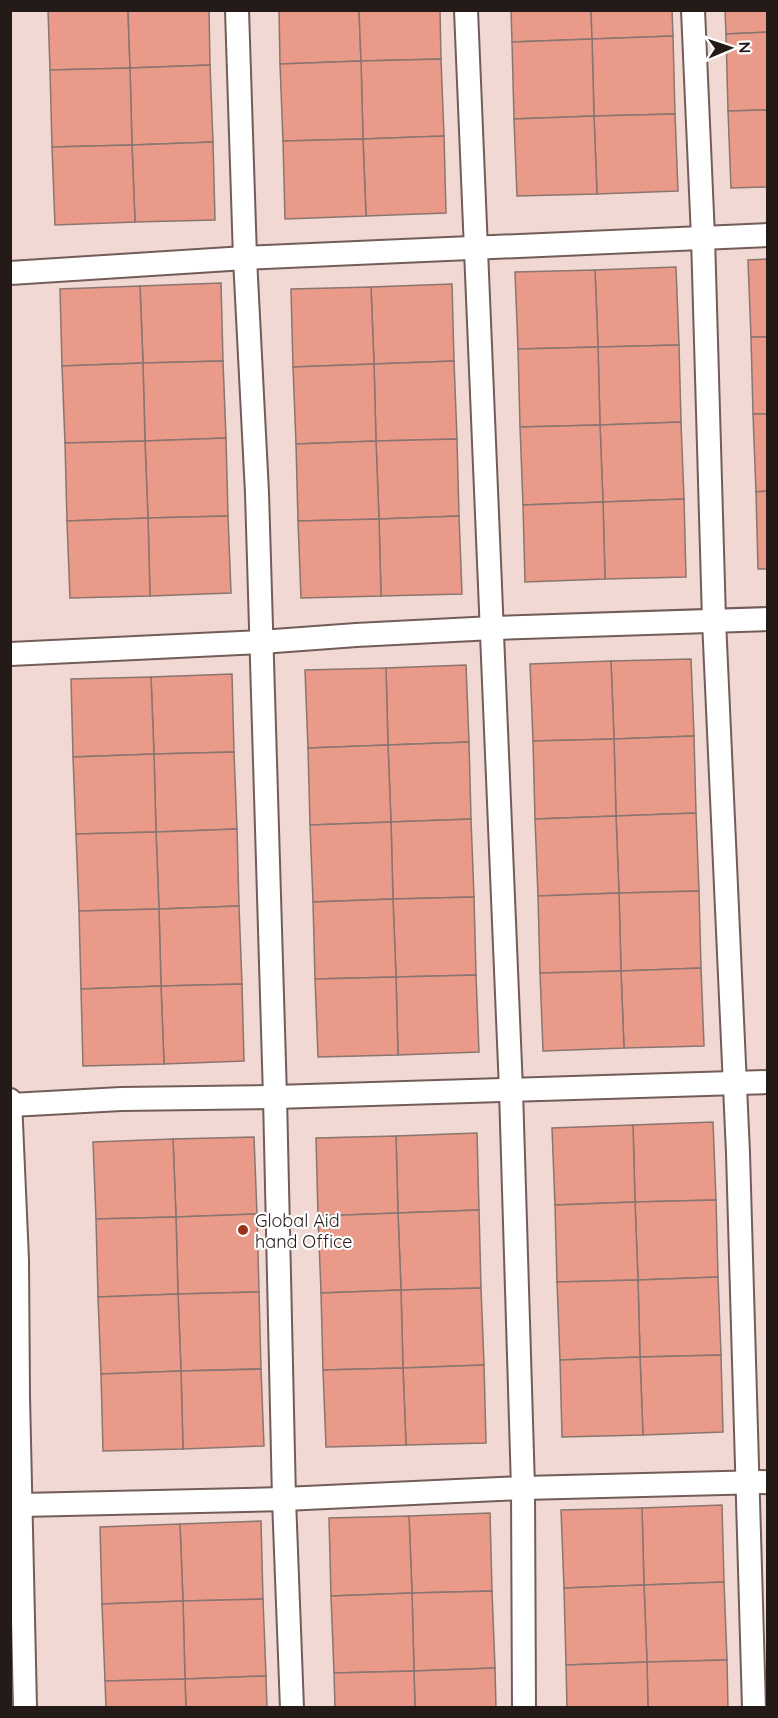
<svg xmlns="http://www.w3.org/2000/svg" width="778" height="1718" viewBox="0 0 778 1718" font-family="Quicksand,sans-serif">
<style>
.building{fill:#e99a88;stroke:#8b7570;stroke-width:1.5}
.lines{fill:none;stroke-linecap:round;stroke-linejoin:round}
.street-casing{stroke:#725d58;stroke-width:26}
.street{stroke:#fff;stroke-width:22}
.poi-dot{fill:#9a321b;stroke:#fff;stroke-width:2}
.labels{text-anchor:middle;dominant-baseline:central;stroke-width:4.5;stroke-linejoin:round;paint-order:stroke}
.poi-label{font-size:18px;fill:#241b19;stroke:#fff;text-anchor:start}
</style>
<rect width="100%" height="100%" fill="#f1d8d2"/>
<g class="building">
<path d="M48,10H128L130,68L50,70Z"/>
<path d="M128,10H209L210,65L130,68Z"/>
<path d="M279,10H359L361,61L280,64Z"/>
<path d="M359,10H440L441,59L361,61Z"/>
<path d="M511,10H591L592,39L512,42Z"/>
<path d="M591,10H672L673,36L592,39Z"/>
<path d="M725,10H768V32L726,34Z"/>
<path d="M768,32V110L728,111L726,34Z"/>
<path d="M673,36L675,114L594,116L592,39Z"/>
<path d="M592,39L594,116L514,119L512,42Z"/>
<path d="M441,59L444,136L363,139L361,61Z"/>
<path d="M361,61L363,139L283,141L280,64Z"/>
<path d="M210,65L213,142L132,145L130,68Z"/>
<path d="M130,68L132,145L52,147L50,70Z"/>
<path d="M768,110V187L731,188L728,111Z"/>
<path d="M675,114L678,191L597,194L594,116Z"/>
<path d="M594,116L597,194L517,196L514,119Z"/>
<path d="M444,136L446,213L366,216L363,139Z"/>
<path d="M363,139L366,216L285,219L283,141Z"/>
<path d="M213,142L215,220L135,222L132,145Z"/>
<path d="M132,145L135,222L55,225L52,147Z"/>
<path d="M768,259V337H751L748,260Z"/>
<path d="M676,267L679,345L598,347L595,270Z"/>
<path d="M595,270L598,347L518,349L515,272Z"/>
<path d="M221,283L223,361L143,363L140,286Z"/>
<path d="M452,284L454,361L374,364L371,287Z"/>
<path d="M140,286L143,363L62,366L60,289Z"/>
<path d="M371,287L374,364L293,367L291,289Z"/>
<path d="M751,337H768V414H753Z"/>
<path d="M679,345L681,422L600,425L598,347Z"/>
<path d="M598,347L600,425L520,427L518,349Z"/>
<path d="M223,361L226,438L145,441L143,363Z"/>
<path d="M454,361L457,439L376,441L374,364Z"/>
<path d="M143,363L145,441L65,443L62,366Z"/>
<path d="M374,364L376,441L296,444L293,367Z"/>
<path d="M753,414H768V491L756,492Z"/>
<path d="M681,422L684,499L603,502L600,425Z"/>
<path d="M600,425L603,502L523,505L520,427Z"/>
<path d="M226,438L228,516L148,518L145,441Z"/>
<path d="M457,439L459,516L379,519L376,441Z"/>
<path d="M145,441L148,518L67,521L65,443Z"/>
<path d="M376,441L379,519L298,521L296,444Z"/>
<path d="M768,491V569H758L756,492Z"/>
<path d="M684,499L686,577L605,579L603,502Z"/>
<path d="M603,502L605,579L525,582L523,505Z"/>
<path d="M228,516L231,593L150,596L148,518Z"/>
<path d="M459,516L462,594L381,596L379,519Z"/>
<path d="M148,518L150,596L70,598L67,521Z"/>
<path d="M379,519L381,596L301,598L298,521Z"/>
<path d="M691,659L694,736L614,739L611,661Z"/>
<path d="M611,661L614,739L533,741L530,664Z"/>
<path d="M466,665L469,742L388,745L386,668Z"/>
<path d="M386,668L388,745L308,748L305,670Z"/>
<path d="M232,674L234,752L154,754L151,677Z"/>
<path d="M151,677L154,754L73,757L71,679Z"/>
<path d="M694,736L696,813L616,816L614,739Z"/>
<path d="M614,739L616,816L535,819L533,741Z"/>
<path d="M469,742L471,819L391,822L388,745Z"/>
<path d="M388,745L391,822L310,825L308,748Z"/>
<path d="M234,752L237,829L156,832L154,754Z"/>
<path d="M154,754L156,832L76,834L73,757Z"/>
<path d="M696,813L699,891L619,893L616,816Z"/>
<path d="M616,816L619,893L538,896L535,819Z"/>
<path d="M471,819L474,897L393,899L391,822Z"/>
<path d="M391,822L393,899L313,902L310,825Z"/>
<path d="M237,829L239,906L159,909L156,832Z"/>
<path d="M156,832L159,909L79,911L76,834Z"/>
<path d="M699,891L701,968L621,971L619,893Z"/>
<path d="M619,893L621,971L540,973L538,896Z"/>
<path d="M474,897L476,975L396,977L393,899Z"/>
<path d="M393,899L396,977L315,979L313,902Z"/>
<path d="M239,906L242,984L161,986L159,909Z"/>
<path d="M159,909L161,986L81,989L79,911Z"/>
<path d="M701,968L704,1046L624,1048L621,971Z"/>
<path d="M621,971L624,1048L543,1051L540,973Z"/>
<path d="M476,975L479,1052L398,1055L396,977Z"/>
<path d="M396,977L398,1055L318,1057L315,979Z"/>
<path d="M242,984L244,1061L164,1064L161,986Z"/>
<path d="M161,986L164,1064L83,1066L81,989Z"/>
<path d="M713,1122L716,1200L635,1202L633,1125Z"/>
<path d="M633,1125L635,1202L555,1205L552,1128Z"/>
<path d="M477,1133L479,1210L398,1213L396,1136Z"/>
<path d="M396,1136L398,1213L318,1216L316,1138Z"/>
<path d="M254,1137L257,1214L176,1217L173,1139Z"/>
<path d="M173,1139L176,1217L96,1219L93,1142Z"/>
<path d="M716,1200L718,1277L638,1280L635,1202Z"/>
<path d="M635,1202L638,1280L557,1282L555,1205Z"/>
<path d="M479,1210L481,1288L401,1290L398,1213Z"/>
<path d="M398,1213L401,1290L321,1293L318,1216Z"/>
<path d="M257,1214L259,1292L178,1294L176,1217Z"/>
<path d="M176,1217L178,1294L98,1297L96,1219Z"/>
<path d="M718,1277L721,1355L640,1357L638,1280Z"/>
<path d="M638,1280L640,1357L560,1360L557,1282Z"/>
<path d="M481,1288L484,1365L403,1368L401,1290Z"/>
<path d="M401,1290L403,1368L323,1370L321,1293Z"/>
<path d="M259,1292L261,1369L181,1371L178,1294Z"/>
<path d="M178,1294L181,1371L101,1374L98,1297Z"/>
<path d="M721,1355L723,1432L643,1435L640,1357Z"/>
<path d="M640,1357L643,1435L562,1437L560,1360Z"/>
<path d="M484,1365L486,1443L406,1445L403,1368Z"/>
<path d="M403,1368L406,1445L326,1447L323,1370Z"/>
<path d="M261,1369L264,1446L183,1449L181,1371Z"/>
<path d="M181,1371L183,1449L103,1451L101,1374Z"/>
<path d="M722,1505L724,1582L644,1585L642,1508Z"/>
<path d="M642,1508L644,1585L564,1588L561,1510Z"/>
<path d="M490,1513L492,1591L412,1593L409,1516Z"/>
<path d="M409,1516L412,1593L331,1596L329,1518Z"/>
<path d="M261,1521L263,1599L183,1601L180,1524Z"/>
<path d="M180,1524L183,1601L102,1604L100,1527Z"/>
<path d="M724,1582L727,1660L647,1662L644,1585Z"/>
<path d="M644,1585L647,1662L566,1665L564,1588Z"/>
<path d="M492,1591L495,1668L414,1671L412,1593Z"/>
<path d="M412,1593L414,1671L334,1673L331,1596Z"/>
<path d="M263,1599L266,1676L185,1679L183,1601Z"/>
<path d="M183,1601L185,1679L105,1681L102,1604Z"/>
<path d="M727,1660L728,1708H648L647,1662Z"/>
<path d="M647,1662L648,1708H567L566,1665Z"/>
<path d="M495,1668L496,1708H415L414,1671Z"/>
<path d="M414,1671L415,1708H335L334,1673Z"/>
<path d="M266,1676L267,1708H186L185,1679Z"/>
<path d="M185,1679L186,1708H106L105,1681Z"/>
</g>
<g class="lines">
<defs>
<g id="street">
<path d="M237,10L245,258L257,493L275,1097L284,1499L292,1708"/>
<path d="M466,10L511,1090L523,1488L524,1708"/>
<path d="M693,10L703,237L714,620L738,1153L754,1708"/>
<path d="M10,273L245,258L768,235"/>
<path d="M10,654L261,642L356,635L493,628L768,619"/>
<path d="M10,1100L17,1260L18,1396L25,1708"/>
<path d="M11,1105L121,1099L275,1097L768,1082"/>
<path d="M21,1505L284,1499L523,1488L768,1482"/>
</g>
</defs>
<use href="#street" class="street-casing"/>
<use href="#street" class="street"/>
</g>
<circle class="poi-dot" cx="243" cy="1230" r="6"/>
<g class="labels">
<g class="poi-label">
<text x="255" y="1220">Global Aid<tspan x="255" dy="21">hand Office</tspan></text>
</g>
</g>
<rect width="778" height="1718" fill="none" stroke="#241b19" stroke-width="24"/>
<g transform="translate(730 48) rotate(88)" stroke="#ffffff" stroke-width="4.5" paint-order="stroke">
<path d="M0-4.5L10 22L0 15L-10 22Z" fill="#241b19"/>
<text y="-9" font-size="16" font-weight="bold" text-anchor="middle" fill="#241b19">N</text>
</g>
</svg>
